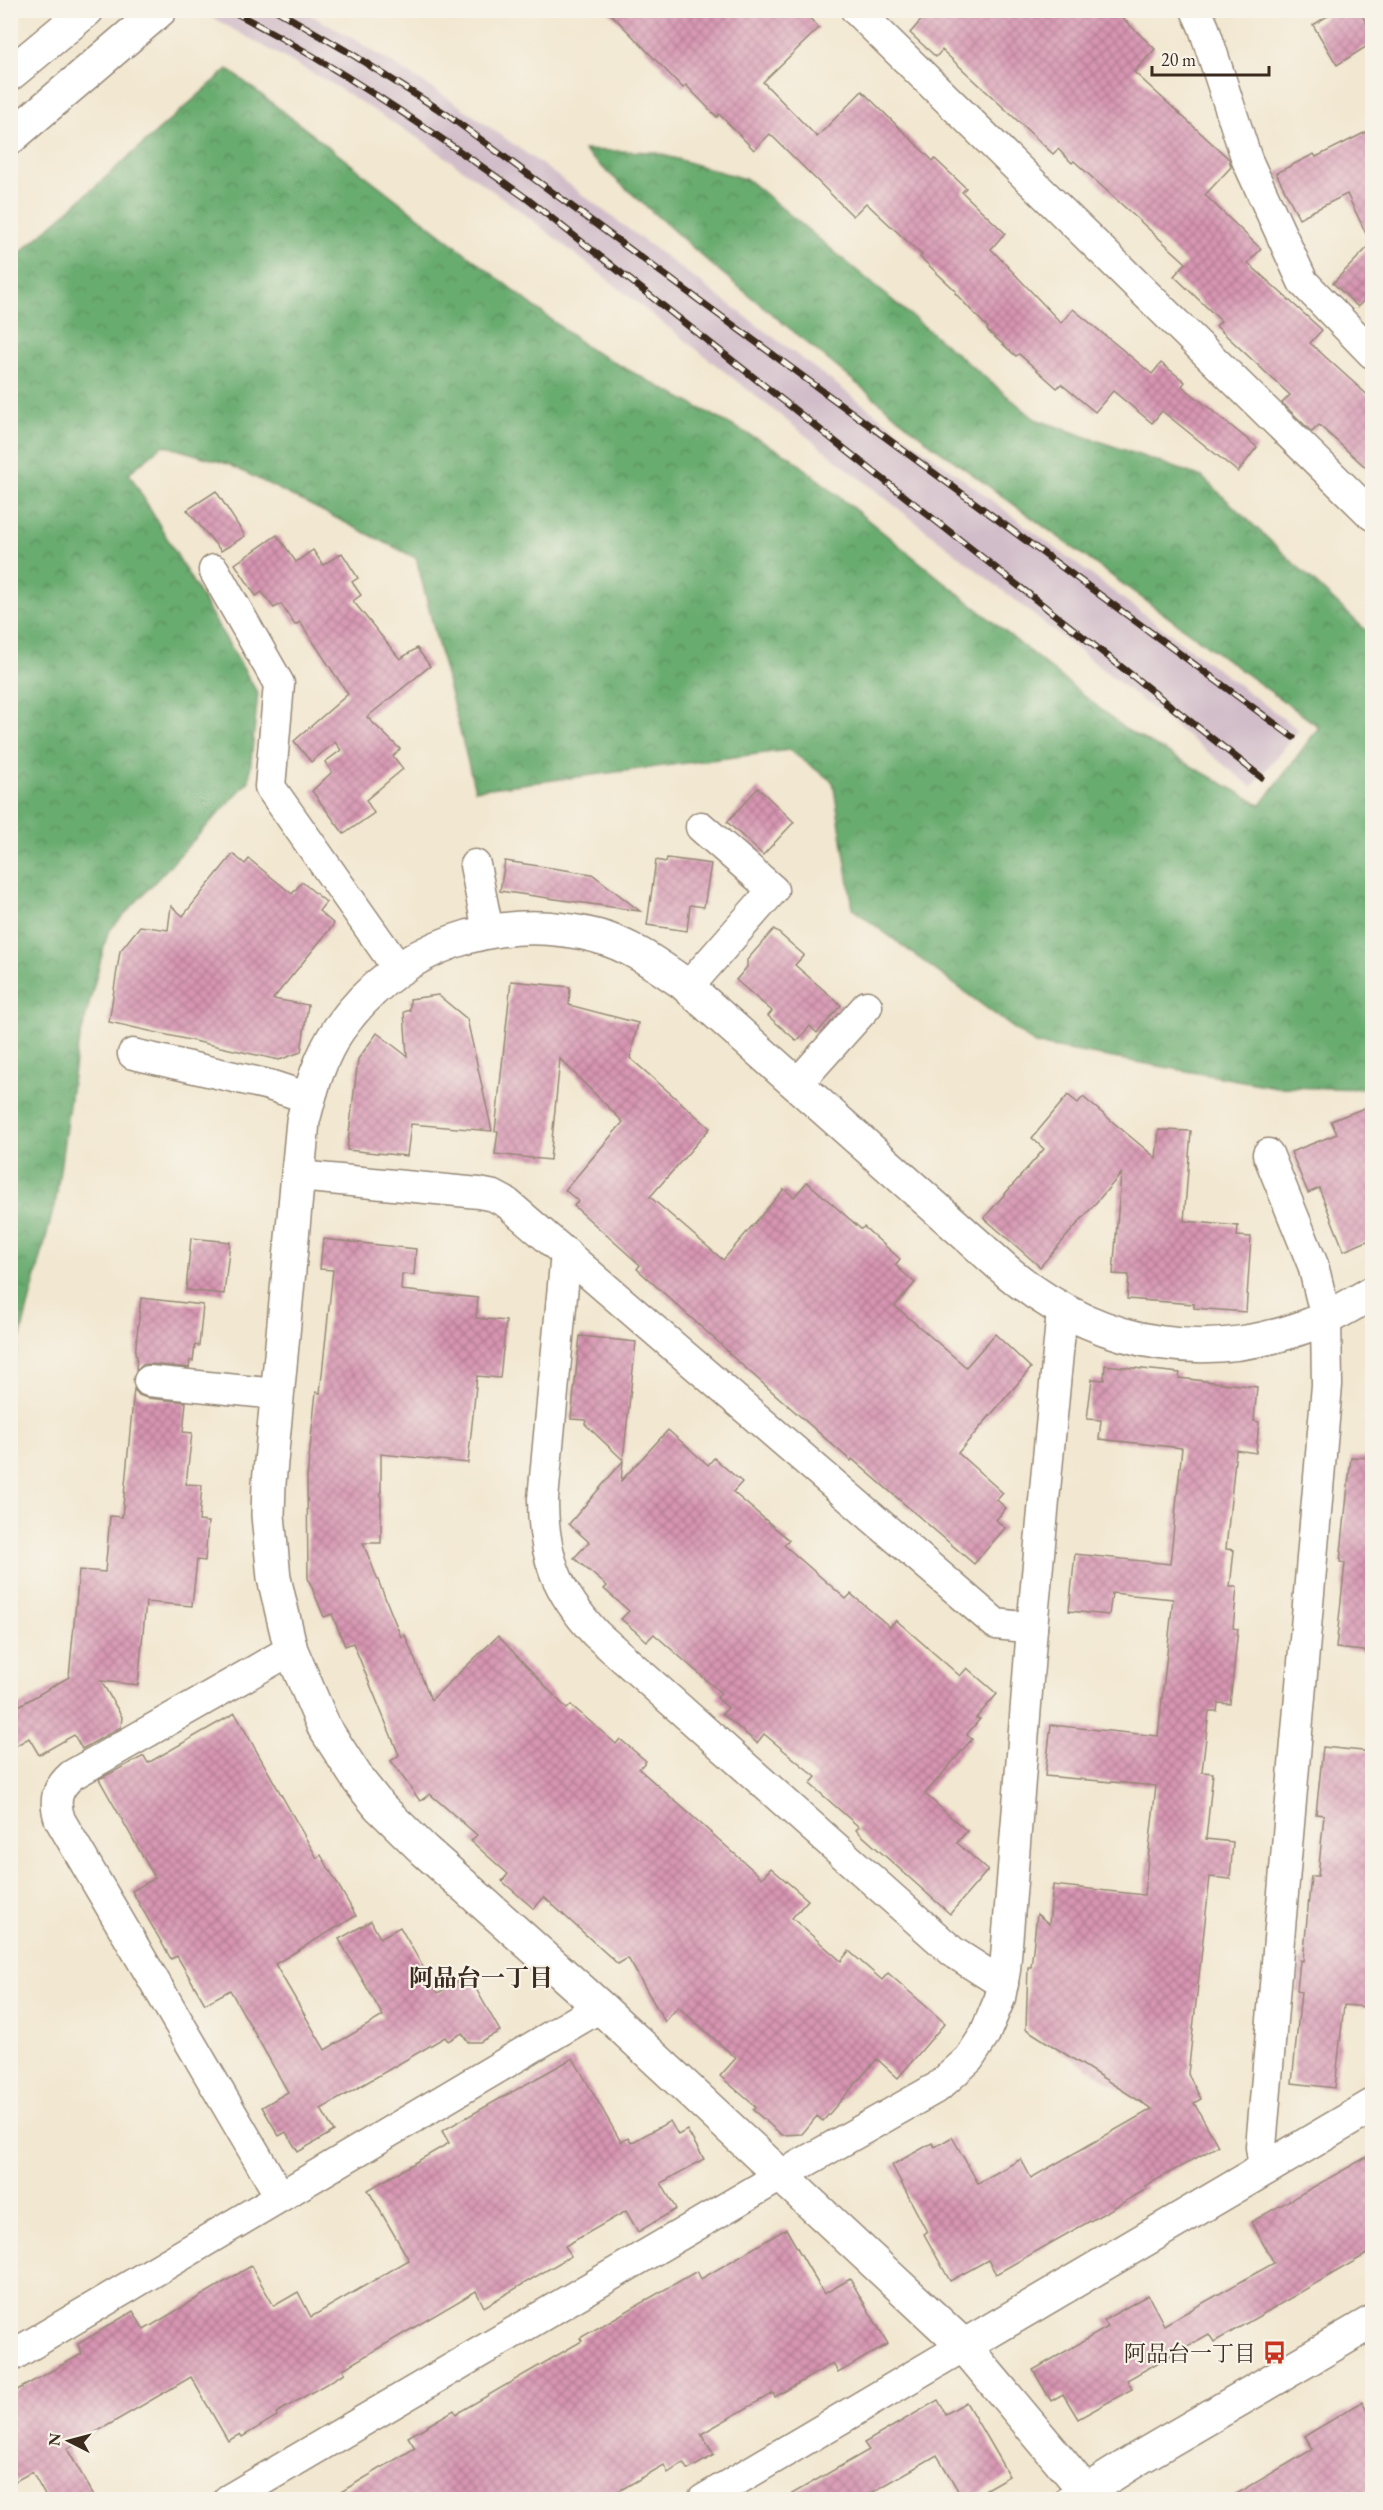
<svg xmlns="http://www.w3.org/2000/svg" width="1383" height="2510" viewBox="0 0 1383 2510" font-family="'EB Garamond','Noto Serif JP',serif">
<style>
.railway{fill:#d1bdc9}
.forest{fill:url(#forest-crowns);stroke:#526b47;stroke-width:1.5}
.building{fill:url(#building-cross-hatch)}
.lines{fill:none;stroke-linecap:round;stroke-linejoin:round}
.minor-casing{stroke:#968877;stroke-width:33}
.tertiary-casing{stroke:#968877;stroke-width:36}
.trunk-casing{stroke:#968877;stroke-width:36}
.minor{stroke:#fff;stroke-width:30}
.tertiary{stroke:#fff;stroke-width:33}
.trunk{stroke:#fff;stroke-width:33}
.rail-casing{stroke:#3b2a1e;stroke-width:7}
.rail{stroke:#f7f3e8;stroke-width:4.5;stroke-dasharray:14;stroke-linecap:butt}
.labels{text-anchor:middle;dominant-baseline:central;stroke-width:4.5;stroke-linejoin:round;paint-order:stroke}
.poi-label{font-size:22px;fill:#3b2a1e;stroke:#f7f3e8;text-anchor:end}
.neighbourhood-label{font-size:24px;font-weight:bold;fill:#3b2a1e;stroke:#f7f3e8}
</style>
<defs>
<pattern id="forest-crowns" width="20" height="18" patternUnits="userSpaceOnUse" patternTransform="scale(1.5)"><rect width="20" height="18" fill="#69ac70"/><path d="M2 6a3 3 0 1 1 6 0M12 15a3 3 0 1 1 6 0" fill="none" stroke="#588c5b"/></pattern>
<pattern id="building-cross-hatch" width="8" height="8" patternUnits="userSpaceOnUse" patternTransform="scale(1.5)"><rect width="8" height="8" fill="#d795b2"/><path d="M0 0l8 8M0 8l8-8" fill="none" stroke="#b07a90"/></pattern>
</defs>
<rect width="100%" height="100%" fill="#f7f3e8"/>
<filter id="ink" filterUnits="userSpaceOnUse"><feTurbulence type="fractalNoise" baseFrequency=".0167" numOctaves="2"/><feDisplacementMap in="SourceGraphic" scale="12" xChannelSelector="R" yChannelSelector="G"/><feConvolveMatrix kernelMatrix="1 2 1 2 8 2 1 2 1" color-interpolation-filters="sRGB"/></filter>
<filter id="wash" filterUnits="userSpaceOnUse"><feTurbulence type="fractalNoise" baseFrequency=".008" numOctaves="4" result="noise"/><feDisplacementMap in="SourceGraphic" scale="24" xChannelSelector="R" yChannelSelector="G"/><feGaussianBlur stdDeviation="1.35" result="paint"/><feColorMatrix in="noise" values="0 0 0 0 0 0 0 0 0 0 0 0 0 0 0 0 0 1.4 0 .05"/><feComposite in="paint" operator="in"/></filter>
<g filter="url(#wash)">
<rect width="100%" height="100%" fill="#f2e7d0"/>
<path class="railway" d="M200,11H304L357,41L454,102L548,169L1299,730L1252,787L518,209L427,144L332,84Z"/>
<path class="forest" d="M228,69L589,349L789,456L1125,729L1261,805L1319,727L928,442L711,264L583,150L653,152L748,180L1035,419L1202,477L1372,636V1089L1276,1087L1035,1044L853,909L833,782L789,750L475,790L416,558L228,464L163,445L129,473L258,694L249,781L108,932L76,1054L56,1199L11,1373V261Z"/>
<g id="blocks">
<g class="building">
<path d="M607,10H802L819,28L763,82L817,137L862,91L933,161L935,159L966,188L962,192L1005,233L991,249L1061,323L1073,309L1152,374L1161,363L1185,382L1182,386L1257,447L1238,472L1162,411L1152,423L1113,391L1095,412L1061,384L1057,388L1019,354L1016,356L987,330L988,328L955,293L956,291L920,257L922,255L866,203L853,216L770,134L754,150L719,114L717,117L686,85L683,88Z"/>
<path d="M930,10H1114L1155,49L1134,72L1229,159L1231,167L1205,195L1261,249L1248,263L1322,330L1310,343L1372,399V473L1319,425L1312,432L1282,403L1290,395L1216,326L1221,321L1174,276L1186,263L1074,161L1072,163L1058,149L1053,154L942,50L936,57L910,33Z"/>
<path d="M1337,10H1359L1372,33V43L1337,65L1313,25Z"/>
<path d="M1372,129V292L1358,307L1333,283L1371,244L1347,194L1299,218L1276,173L1314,154L1316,157Z"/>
<path d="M216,491L245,536L221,551L187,510Z"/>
<path d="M277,535L296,562L313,550L323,565L342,553L358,578L352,582L361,595L353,601L400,659L417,648L430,666L367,717L400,749L393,756L403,769L366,800L374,813L344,834L312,791L332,772L325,762L341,750L335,742L311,762L294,741L348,694L300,622L295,625L281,604L274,608L262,592L256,596L235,564Z"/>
<path d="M758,788L794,822L763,855L727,822Z"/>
<path d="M233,854L245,864L249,859L292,894L302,882L326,902L319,911L334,924L273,999L308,1005L301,1052L279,1060L109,1022L120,951L140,926L168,930L171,906L183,916Z"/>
<path d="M667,858L711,864L704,907L690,905L687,931L647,925L656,860L666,862Z"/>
<path d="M505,861L592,874L640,911L500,891Z"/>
<path d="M774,929L804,955L795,965L841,1005L817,1033L810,1026L797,1041L768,1016L772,1011L736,980L747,967V960Z"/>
<path d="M511,981L570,987L569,1005L638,1023L630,1058L710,1128L650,1197L723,1260L784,1189L794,1197L807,1182L861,1229L864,1227L900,1259L895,1265L915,1283L895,1306L966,1367L995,1334L1031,1368L958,1453L1003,1493L997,1500L1006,1508L996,1520L1005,1528L974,1564L852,1459L851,1461L726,1351L729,1352L637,1269L640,1265L574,1206L578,1201L565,1190L623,1122L560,1059L550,1160L495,1154L498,1131H495Z"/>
<path d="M438,995L467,1019L492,1131L411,1124L407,1156L347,1150L358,1059L377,1033L407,1056L404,1012L410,1010V999Z"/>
<path d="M1068,1095L1078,1103L1083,1097L1156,1158L1159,1130L1191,1131L1184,1221L1238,1226L1237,1236L1251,1237L1246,1312L1194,1308V1304L1127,1299L1129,1275L1113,1274L1121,1174L1040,1267L984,1218L1044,1149L1032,1138Z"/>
<path d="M1372,1105V1239L1344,1251L1319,1188L1308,1193L1291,1152L1337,1134L1331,1121Z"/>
<path d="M191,1238L230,1242L224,1294L186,1290Z"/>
<path d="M323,1239L416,1249L414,1275L402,1274L401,1290L478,1298L476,1318L506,1321L500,1378L477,1376L468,1463L381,1454V1543H363L401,1637L405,1635L431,1700L498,1636L567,1709L571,1705L616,1744L620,1739L646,1761L639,1769L762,1878L771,1868L808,1900L792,1918L841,1961L849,1951L882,1980L888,1973L945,2023L898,2078L877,2059L823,2121L817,2116L802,2134L782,2135L753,2110L756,2107L720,2076L736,2058L678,2007L665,2022L628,1958L618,1964L544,1897L534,1909L502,1881L508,1874L471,1841L477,1835L430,1794L420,1801L391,1761L399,1755L353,1643L345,1646L332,1614L324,1617L308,1578L307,1477L316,1392L320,1393L332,1279L333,1270L320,1269Z"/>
<path d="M141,1298L203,1305L199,1346L195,1345L193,1361H190L189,1368L150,1364L142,1365L136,1370L137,1356L135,1355Z"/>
<path d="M580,1336L636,1342L623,1460L585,1424L586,1420L571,1419Z"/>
<path d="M1105,1365L1180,1373L1179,1378L1257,1387L1254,1421L1259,1422L1256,1453L1236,1450L1226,1549L1234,1550L1230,1587H1237L1233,1628L1238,1629L1230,1704L1218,1703L1217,1711H1209L1202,1772L1213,1773L1206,1839L1233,1842L1230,1879L1210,1877L1188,2074L1201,2099L1194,2103L1218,2146L1145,2186L1147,2189L996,2274L988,2260L950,2281L924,2234L927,2232L892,2165L932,2143L935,2147L952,2137L978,2183L1021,2159L1031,2178L1152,2109L1026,2029L1028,1967H1031L1037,1914L1049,1924L1053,1885L1144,1895L1156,1786L1045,1776L1051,1725L1158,1736L1173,1599L1112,1593L1109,1615L1069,1611L1075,1554L1170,1564L1182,1448L1099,1439L1101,1420L1087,1419L1092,1379L1104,1380Z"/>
<path d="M134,1389L139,1395L147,1398L186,1402L183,1432L192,1433L186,1484L202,1485L199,1521L208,1522L205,1561L197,1560L192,1606L146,1602L138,1685L101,1681L122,1717L121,1727L82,1749L74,1735L39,1755L29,1738L10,1749V1711L69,1677L79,1570L105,1572L110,1516L122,1517Z"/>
<path d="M668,1430L708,1465L714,1458L742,1482L733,1492L789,1540L784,1545L846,1599L851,1594L890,1627L896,1620L960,1676L967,1668L997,1694L976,1718L980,1719L967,1734L972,1739L925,1794L967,1831L957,1843L988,1870L950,1914L856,1830L859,1827L810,1784L816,1777L764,1734L757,1743L722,1714L728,1708L717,1698L721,1693L654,1634L647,1641L621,1619L629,1611L604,1589L607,1586L574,1558L589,1542L569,1524L623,1461L621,1481Z"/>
<path d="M1351,1457L1372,1458V1652L1336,1648L1345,1563L1340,1562Z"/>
<path d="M235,1713L317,1858L321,1855L356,1916L275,1964L325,2050L383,2016L339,1939L371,1921L380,1938L400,1927L438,1993L468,1975L500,2031L480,2042H468L462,2033L448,2041L445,2037L321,2109L334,2131L298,2152L286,2132L279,2136L262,2107L288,2092L230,1990L205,2004L177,1956L171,1959L132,1891L155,1878L99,1779L144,1756L148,1763Z"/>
<path d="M1323,1747L1372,1752V1816L1369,1850L1372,1851V1959L1367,2007L1344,2005L1335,2088L1292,2083L1301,1992L1297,1991L1300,1960L1303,1961L1311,1876H1318L1324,1815L1316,1814Z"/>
<path d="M573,2058L621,2142L628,2138L631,2143L670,2121L678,2135L687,2130L704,2159L661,2183L676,2209L638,2232L626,2211L565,2246L571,2256L484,2307L476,2291L343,2369L345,2373L276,2413L277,2416L242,2437L240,2434L228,2441L191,2377L67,2449L96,2499H47L32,2472L10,2484V2394L82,2354L78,2344L133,2311L144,2330L251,2266L274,2306L298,2292L311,2317L409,2260L368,2190L449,2143L442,2131Z"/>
<path d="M1372,2154V2251L1214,2342L1209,2334L1127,2380L1132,2389L1078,2419L1063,2394L1051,2401L1033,2370L1108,2327L1104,2320L1148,2295L1164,2325L1274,2263L1251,2222Z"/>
<path d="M786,2229L824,2294L850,2279L888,2344L838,2373L833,2363L775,2397L773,2393L701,2434L714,2455L688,2470L683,2463L668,2473L664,2465L605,2499H329L415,2448L408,2437L454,2410L456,2414L582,2341L580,2338L697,2271L701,2279Z"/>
<path d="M938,2400L946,2414L966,2402L1009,2476L969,2499H963L937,2455L861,2499H783L869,2450L864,2443Z"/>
<path d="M1362,2402L1372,2420V2492L1360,2499H1228L1313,2449L1305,2436Z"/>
</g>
</g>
</g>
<g filter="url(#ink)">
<use href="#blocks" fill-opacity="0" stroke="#968877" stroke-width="1.5"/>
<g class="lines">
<defs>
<g id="minor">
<path d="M856,10L1372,515"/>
<path d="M1196,10L1204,28L1247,160L1303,282L1372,353"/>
<path d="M214,570L279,684L270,787L399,970"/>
<path d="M475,865L488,931"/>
<path d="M688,987L773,890L701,827"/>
<path d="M133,1054L269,1085L309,1098"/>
<path d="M797,1084L867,1006"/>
<path d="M298,1176L479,1193L494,1196L507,1203L996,1624L1032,1628"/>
<path d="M566,1253L543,1499C543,1557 557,1592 596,1634L953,1952L1003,1984"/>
<path d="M149,1381L277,1394"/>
<path d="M1264,2169L1261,2147L1327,1385L1326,1318L1313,1265L1268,1154"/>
<path d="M280,2196L60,1820C53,1800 57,1788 72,1775L291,1650"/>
<path d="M10,2357L600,2007"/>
<path d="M228,2500L782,2175L938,2087L969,2059L984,2036L1000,1998L1005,1970L1032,1628L1062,1310"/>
<path d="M703,2500L964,2346"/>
</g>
<g id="tertiary">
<path d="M964,2346L1372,2106"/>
<path d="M1072,2500L1139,2458L1372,2322"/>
<path d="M1093,2500L964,2346L600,2007L424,1850L379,1806L359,1781L324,1727L291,1650L274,1578L268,1515L269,1483L303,1121C311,1089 320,1056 339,1029C399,945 497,911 596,936C628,944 656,964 683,983L1009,1273C1101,1349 1214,1367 1324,1319C1340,1312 1356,1302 1372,1293"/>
</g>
<g id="trunk">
<path d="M10,74L87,10"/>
<path d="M10,138L160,10"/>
</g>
</defs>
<use href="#minor" class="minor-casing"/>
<use href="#tertiary" class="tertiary-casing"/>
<use href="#trunk" class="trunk-casing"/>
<use href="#minor" class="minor"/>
<use href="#tertiary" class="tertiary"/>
<use href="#trunk" class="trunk"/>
<defs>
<g id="rail">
<path d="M230,10C334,64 431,130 526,198L1261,777"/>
<path d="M276,10L350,53L446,114L1293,737"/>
</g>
</defs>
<use href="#rail" class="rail-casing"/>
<use href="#rail" class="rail"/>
</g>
</g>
<defs>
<symbol id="bus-bare" viewBox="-9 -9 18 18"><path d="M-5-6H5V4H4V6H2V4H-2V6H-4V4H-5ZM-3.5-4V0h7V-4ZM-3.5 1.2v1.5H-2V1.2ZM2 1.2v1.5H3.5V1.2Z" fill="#c8321e" stroke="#f7f3e8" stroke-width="2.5" paint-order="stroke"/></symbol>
</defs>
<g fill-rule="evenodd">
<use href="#bus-bare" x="1258" y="2336" width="33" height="33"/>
</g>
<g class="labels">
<g class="poi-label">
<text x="1256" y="2353">阿品台一丁目</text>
</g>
<g class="neighbourhood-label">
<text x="481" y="1977">阿品台一丁目</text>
</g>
</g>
<rect width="1383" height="2510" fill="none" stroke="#f7f3e8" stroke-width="36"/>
<g transform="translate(69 2441) rotate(276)" stroke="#f7f3e8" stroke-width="4.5" paint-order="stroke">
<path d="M0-4.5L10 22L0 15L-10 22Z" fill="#3b2a1e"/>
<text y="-9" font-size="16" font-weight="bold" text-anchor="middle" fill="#3b2a1e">N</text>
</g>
<path d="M1152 66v9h117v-9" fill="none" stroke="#3b2a1e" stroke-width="3"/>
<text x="1161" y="66" font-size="18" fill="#3b2a1e" stroke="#f7f3e8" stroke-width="4.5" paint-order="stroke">20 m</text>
</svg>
